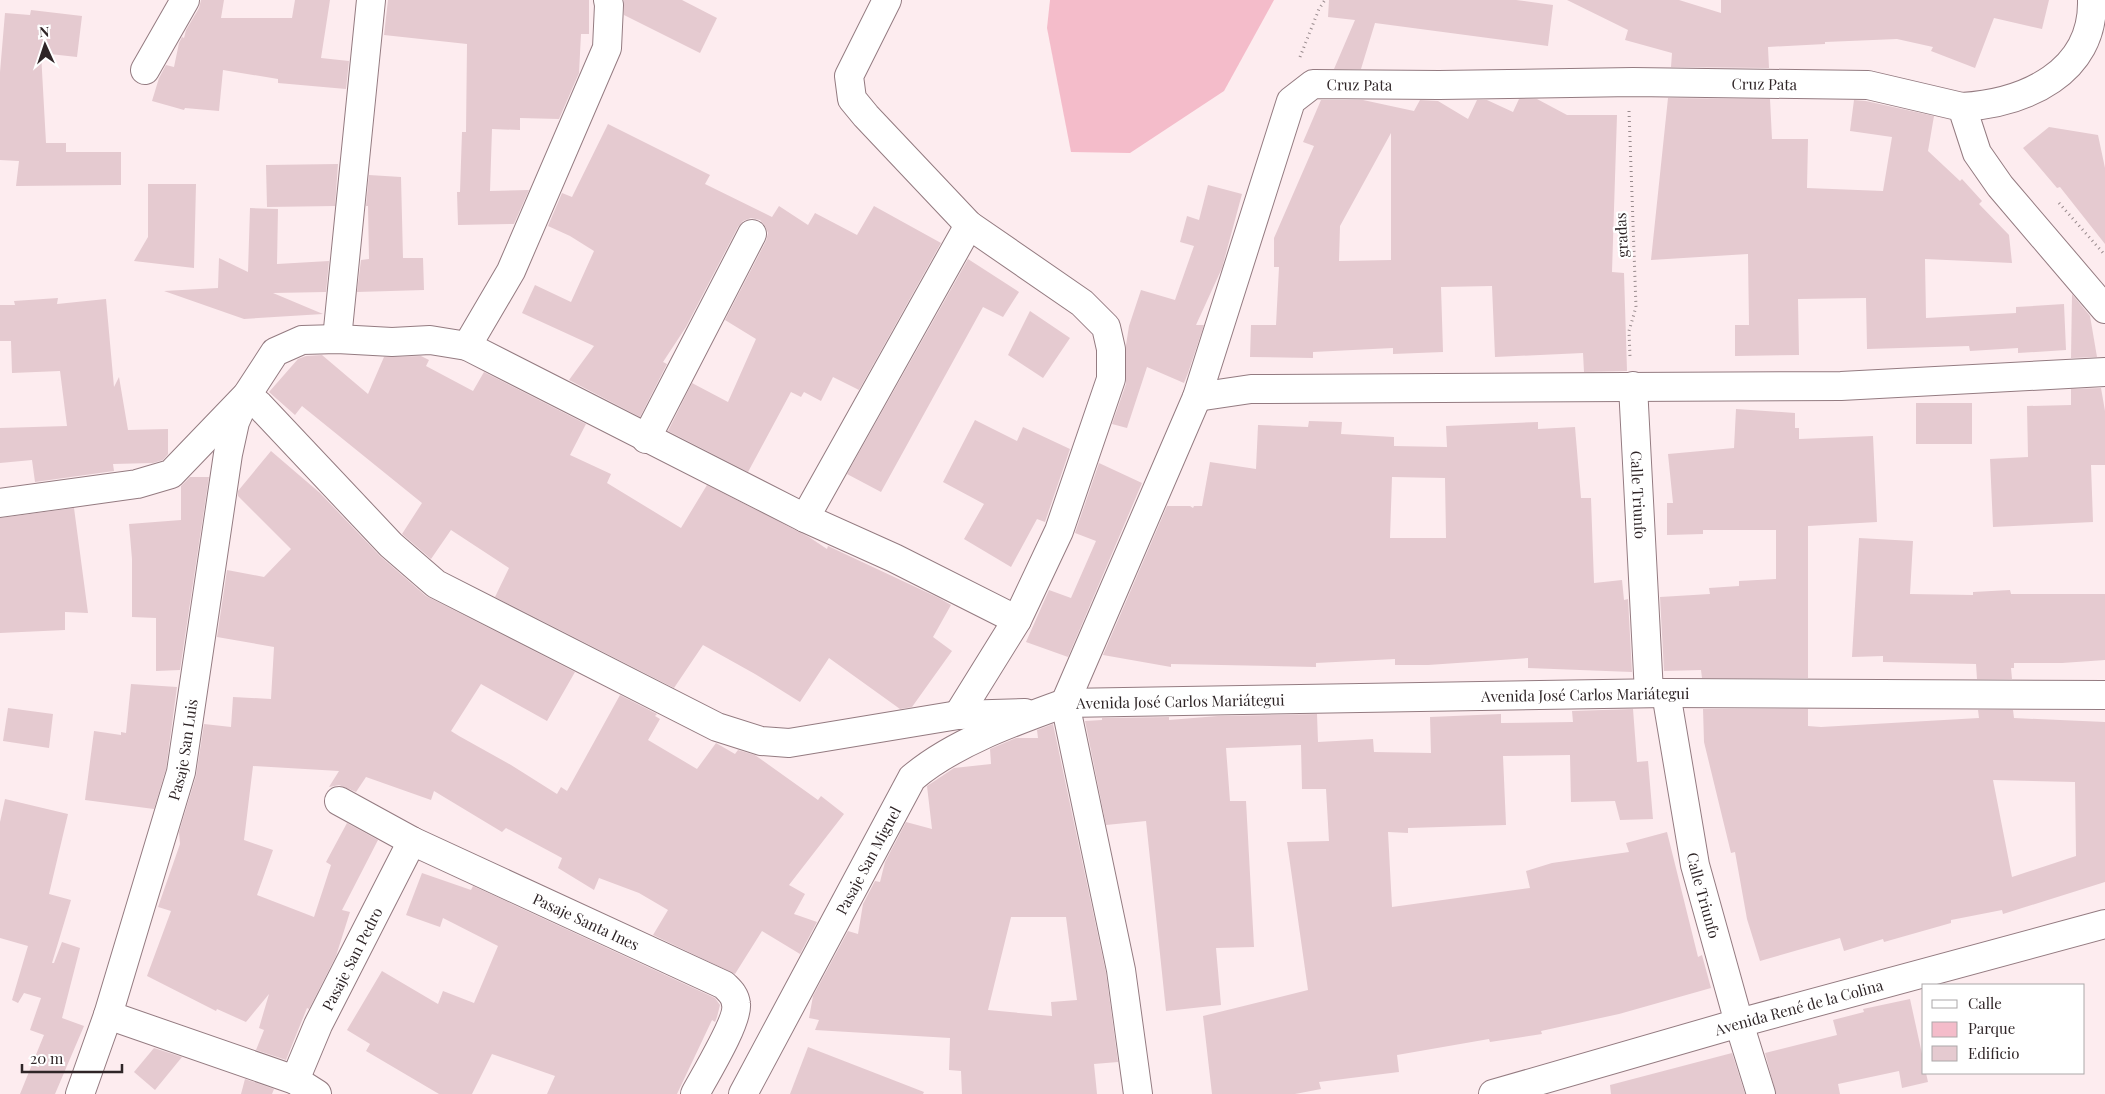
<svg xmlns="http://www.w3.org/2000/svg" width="2105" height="1094" viewBox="0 0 2105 1094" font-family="'Playfair Display',serif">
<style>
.green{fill:#f4bcca}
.building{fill:#e5cad0;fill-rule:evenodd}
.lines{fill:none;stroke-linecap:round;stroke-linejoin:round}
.minor-casing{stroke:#947b81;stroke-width:30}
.path{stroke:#988a8d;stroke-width:3;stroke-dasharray:1 4;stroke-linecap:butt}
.minor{stroke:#fff;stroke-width:28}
.labels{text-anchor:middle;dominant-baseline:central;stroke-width:4.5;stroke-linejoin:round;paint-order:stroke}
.street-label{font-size:15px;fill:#2f2527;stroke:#fff}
</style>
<rect width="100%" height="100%" fill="#fdecef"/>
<path class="green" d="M1050,0H1274L1224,91L1130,153L1071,152L1047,28Z"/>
<g class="building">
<path d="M201,0H224L221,18H292L295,0H330L321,58L349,61L346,89L278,83V79L223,70L219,111L185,108L184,110L152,101L159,78L166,65L174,67L179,43L182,37L184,38L186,30L199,8Z"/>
<path d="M388,0H589V34H581L579,73L559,119L520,118V130L492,129L490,191L529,190L514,224L458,225L457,192H460L462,132H466L467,44L384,35Z"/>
<path d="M624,0H682L717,18L700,53L624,15Z"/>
<path d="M1329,0H1516L1553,5L1548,46L1375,23L1361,69H1334L1355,20L1328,17Z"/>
<path d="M1567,0H1679L1721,13V0H2049L2042,29L1994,18L1975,68L1931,51L1933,47L1897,39L1825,42V44L1768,47L1769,68L1671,67L1672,53L1625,40L1628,30Z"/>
<path d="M31,10L82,16L77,57L41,53L46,143H66V152H121V185L16,186L19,161L0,160V72L5,13L30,15Z"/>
<path d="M1668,98L1770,99L1772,139H1808L1807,188L1883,191L1892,137L1850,131L1854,100L1866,101L1934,116L1928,151L1960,181L1962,179L1982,201L1979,204L2009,235L2012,263L1925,259L1926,318L2016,313V307L2064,304L2066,350L2018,353V348L1970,351L1969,346L1867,349L1866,298L1798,299L1799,355L1735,356V325H1749L1748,254L1651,260Z"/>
<path d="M1519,99H1537L1567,115H1617L1612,272L1624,273L1627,371L1584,372L1583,353L1495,357L1492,286L1441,287L1443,352L1393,354V348L1313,352V358L1250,357L1251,325H1276L1279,267H1274V238L1314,146L1303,142L1321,100H1363L1414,111L1420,100L1438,101L1468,119L1477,100H1487L1513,112ZM1391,133V260L1339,261L1340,226Z"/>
<path d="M608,124L710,175L705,184L772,217L779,206L808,225L815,213L857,235L874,206L941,243L859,390L833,377L821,401L804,392L801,397L791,392L748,472L668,431L692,383L728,402L756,339L725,320L766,241L768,233L765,226L760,220L751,218L743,221L738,227L686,327L663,362L667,364L640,417L569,380L594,346L522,313L535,285L571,302L594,251L570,236L548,226L562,193L572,197Z"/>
<path d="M2049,127L2098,135L2105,168V244L2060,187L2057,188L2023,148Z"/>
<path d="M338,164L335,206L267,207L266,165Z"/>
<path d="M369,175L401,177L403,258H423L424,290L357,292L361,260L369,259L368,206H366Z"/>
<path d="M148,184H196L194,268L134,261L148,237Z"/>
<path d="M1208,185L1242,194L1222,268L1196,325H1204L1188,373L1184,383L1147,367L1127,428L1112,424L1126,384V345L1129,326L1141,290L1175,300L1194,246L1180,242L1187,216L1199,220Z"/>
<path d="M250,208L278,209L277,264L329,261L326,292L273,293L323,314L244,319L164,291L218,288L219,258L248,272Z"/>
<path d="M968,259L1019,292L1003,317L983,307L881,492L847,474Z"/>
<path d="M2072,294L2090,316L2097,357L2071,358Z"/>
<path d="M58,298L57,304L106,299L114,387L119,377L128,430L168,429V454L163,460L153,463L113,464L114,471L35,482L32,460L0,463V428L67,426L60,371L12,373L11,341H0V305H15L14,301Z"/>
<path d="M1030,311L1070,338L1043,378L1008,355Z"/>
<path d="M322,355L368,394L384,357L421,356L429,360L426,366L473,391L484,372L586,424L570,455L611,474L607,483L681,528L707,485L809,537L827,549L828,546L939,598L951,605L933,637L952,651L912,707L900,709L829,658L800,702L755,674L703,645L674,688L495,597L509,568L451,530L431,559L402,534L422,503L302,406L295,415L269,392L298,359L306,356Z"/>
<path d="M2101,388L2105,411V465H2091L2093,522L1993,527L1990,459L2028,457L2027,406L2071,405V389Z"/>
<rect x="1916" y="403" width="56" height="41"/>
<path d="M1736,409L1795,413V428H1799V439L1873,436L1877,522L1808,526V678H1702L1701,670L1664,671L1660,597L1710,594L1709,588L1739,586V581L1776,579V530H1703V534L1667,535V503H1673L1668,454L1734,448Z"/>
<path d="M975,420L1017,441L1023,427L1070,449L1045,522L1037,519L1011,567L964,539L984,504L943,482Z"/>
<path d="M1309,421L1342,422L1341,434L1394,437V446L1447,447L1446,426L1538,422V429L1575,427L1581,498H1591L1594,583L1622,580L1624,600L1628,599L1632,672L1528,668V658L1428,665H1395V659L1316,663V667L1171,664V667L1103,655L1167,506H1190L1193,508L1194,506H1202L1210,462L1256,469L1258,425L1308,427ZM1392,477L1445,478L1446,538H1390Z"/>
<path d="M271,451L320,493L380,556L426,596L575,672L547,721L481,684L451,731L459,736L511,765L557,794L561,787L567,791L620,695L657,714L655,716L660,719L648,740L697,769L716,743L735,754L738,750L755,755L818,800L821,796L844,814L789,885L805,894L794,914L817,922L800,954L762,931L735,974L653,935L668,910L639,893L599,878L594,890L558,868L562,858L506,828L502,832L434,791L431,800L366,777L356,792L339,785L329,787L339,771L253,766L244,840L273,850L257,895L314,917L331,865L326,862L347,823L378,840L342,910L350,912L336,956L309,1009L307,1008L286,1060L256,1050L264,1030L259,1028L269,994L246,1022L217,1009L216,1011L147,976L171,911L158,907L180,844L179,832L196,776L204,724L231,727L233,697L271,699L274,647L217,637L227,570L264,577L291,549L238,496V491Z"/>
<path d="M1099,463L1142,483L1068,657L1026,642L1049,590L1071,598L1096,541L1075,533Z"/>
<path d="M190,477H209L180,670L156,671V618L132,617V559L129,524L181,520V486Z"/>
<path d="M74,508L88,613L65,612V630L0,633V518Z"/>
<path d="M1859,538L1913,541L1910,594L1973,595V592L2010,590L2011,594H2105V660L2062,663H2014V668H2011L2012,679H1977L1976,664L1883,662V656L1852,657Z"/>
<path d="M131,684L177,687L166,769L154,809L85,800L94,731L121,735V732L126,733Z"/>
<path d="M8,708L53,714L49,748L3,741Z"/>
<path d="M1633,709L1637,762L1648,761L1653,819L1620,820L1615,801L1571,802L1570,755L1503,756L1506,825L1408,828V833L1388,832L1392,907L1530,888L1526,871L1552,863L1629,852L1626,843L1667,832L1698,957L1702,955L1711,988L1619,1014L1541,1031L1542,1034L1490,1042L1489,1039L1397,1055L1399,1072L1319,1082L1321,1089L1295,1094H1212L1203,1016L1308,990L1287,842L1329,841L1326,789H1302L1301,745L1226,748L1230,801H1246L1254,947L1216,948L1221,1005L1166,1011L1146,821L1106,825L1085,721L1102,720V718L1169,717V720L1218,716L1317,714L1318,742L1373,739L1374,752L1431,753L1430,717L1501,714V723L1573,722L1572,711Z"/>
<path d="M1703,709H1808V726L1821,727L1979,718L1978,710H2013L2014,718L2105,722V882L2003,914L2002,910L1951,920V923L1884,942L1883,939L1844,951L1840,938L1760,961L1747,919L1735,852L1731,853L1704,742ZM1993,780L2075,782L2076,856L2012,877Z"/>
<path d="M1053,724L1106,973L1118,1062L1094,1064L1097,1094H962L961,1071L949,1070L950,1038L815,1030L819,1020L809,1018L813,996L848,931L858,934L863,904L875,881L880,882L885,862L906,822L932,829L927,786L954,768L991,764L990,749L1016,738H1038L1037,730ZM1011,917H1066L1077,1000L1051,1002L1052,1016L988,1010Z"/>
<path d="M5,799L68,814L49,894L71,900L52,963H54L62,942L80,948L62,1018L84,1026L55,1094H20L44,1035L30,1030L41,998L24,993L18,1003L12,1000L28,946L0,938V822Z"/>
<path d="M422,873L471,890L473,886L715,998L720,1005L717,1017L715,1022L712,1020L677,1094H547L555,1076L492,1054L472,1094H439L366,1051L370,1044L347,1030L382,971L438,1004L443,991L474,1003L498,946L443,918L440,927L406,915Z"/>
<path d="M1910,999L1924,1063V1073H1926L1928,1082L1902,1088L1899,1071L1838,1084L1840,1094H1776L1765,1053L1837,1035L1833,1020L1864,1012L1863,1009Z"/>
<path d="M808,1047L924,1092L923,1094H790Z"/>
<path d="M154,1048L182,1057L155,1090L134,1072Z"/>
<path d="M1732,1053L1745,1094H1611L1610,1085Z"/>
<path d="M245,1079L274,1089L272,1094H241Z"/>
</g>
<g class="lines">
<defs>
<g id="minor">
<path d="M887,0L849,76L852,99L866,116L969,225L1082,303L1106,327L1111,349V379L1059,531L1017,620L958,715"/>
<path d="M145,70L185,0"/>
<path d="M1962,107C2025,103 2094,73 2092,0"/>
<path d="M337,339L371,0"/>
<path d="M467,346L805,518L894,558L1017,620"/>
<path id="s1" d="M1633,386L1649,693"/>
<path d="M247,395L259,405L391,545L436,584L717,727L761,741L789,743L958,715L1025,713"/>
<path d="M1197,397L1251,389L1841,386L2105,372"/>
<path d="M646,439L752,234"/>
<path d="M0,503L137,484L171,474L247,395L275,352L302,340L337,339L392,342L430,340L467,346L511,271L607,48L609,5L608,0"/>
<path d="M805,518L969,225"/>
<path id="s2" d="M1666,693L1695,865L1739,1023L1761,1094"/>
<path id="s3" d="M339,801L412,841L724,985C730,991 735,995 736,1004C739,1020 704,1077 695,1094"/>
<path d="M108,1015L295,1080L317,1094"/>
<path id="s4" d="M295,1080L318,1025L412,841"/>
<path id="s5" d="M80,1094L108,1015L181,772L228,454L235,422L243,404"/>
<path id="s6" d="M743,1094L912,778C953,743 1015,721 1065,703L1666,693L2105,695"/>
<path id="s7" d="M1138,1094L1121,970L1065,703L1197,397L1291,101L1313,84L1439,85L1633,82L1868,85L1962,107L1977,153L2000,186L2105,309"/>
<path id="s8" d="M1493,1094L1739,1023L2105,924"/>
</g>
</defs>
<use href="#minor" class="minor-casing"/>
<g class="path">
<path d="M1300,57L1319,9L1325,0"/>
<path d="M1629,111L1636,307L1629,331L1630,357"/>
<path d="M2059,203L2105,255"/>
</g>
<use href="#minor" class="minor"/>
</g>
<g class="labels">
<g class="street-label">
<text stroke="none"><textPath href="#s7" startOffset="1116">Cruz Pata</textPath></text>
<text stroke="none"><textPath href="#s7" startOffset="1521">Cruz Pata</textPath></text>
<text transform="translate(1621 235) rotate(-93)">gradas</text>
<text stroke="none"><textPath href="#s1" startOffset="109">Calle Triunfo</textPath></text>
<text stroke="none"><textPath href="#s6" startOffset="1050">Avenida José Carlos Mariátegui</textPath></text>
<text stroke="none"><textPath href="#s6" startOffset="645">Avenida José Carlos Mariátegui</textPath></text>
<text stroke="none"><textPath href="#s5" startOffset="360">Pasaje San Luis</textPath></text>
<text stroke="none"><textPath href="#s6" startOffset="265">Pasaje San Miguel</textPath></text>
<text stroke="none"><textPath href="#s2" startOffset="206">Calle Triunfo</textPath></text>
<text stroke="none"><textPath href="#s3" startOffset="275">Pasaje Santa Ines</textPath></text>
<text stroke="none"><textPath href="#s4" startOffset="134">Pasaje San Pedro</textPath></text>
<text stroke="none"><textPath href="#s8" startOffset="318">Avenida René de la Colina</textPath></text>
</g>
</g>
<rect x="1922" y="984" width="162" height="90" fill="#ffffff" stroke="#aca8a9"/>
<rect x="1932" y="1000" width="25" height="8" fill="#ffffff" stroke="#aca8a9"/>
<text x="1968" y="1009" font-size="15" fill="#2f2527">Calle</text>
<rect x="1932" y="1022" width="25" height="15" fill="#f4bcca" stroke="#aca8a9"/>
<text x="1968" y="1034" font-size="15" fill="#2f2527">Parque</text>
<rect x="1932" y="1046" width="25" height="15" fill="#e5cad0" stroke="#aca8a9"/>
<text x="1968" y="1059" font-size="15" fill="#2f2527">Edificio</text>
<g transform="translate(45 45) rotate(357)" stroke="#ffffff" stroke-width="4" paint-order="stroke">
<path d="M0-4L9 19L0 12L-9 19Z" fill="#2f2527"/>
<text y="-8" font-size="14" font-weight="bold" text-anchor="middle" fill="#2f2527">N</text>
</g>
<path d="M22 1064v8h100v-8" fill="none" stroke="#2f2527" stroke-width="2.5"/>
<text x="30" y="1064" font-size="15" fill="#2f2527" stroke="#ffffff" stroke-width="4" paint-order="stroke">20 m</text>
</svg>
